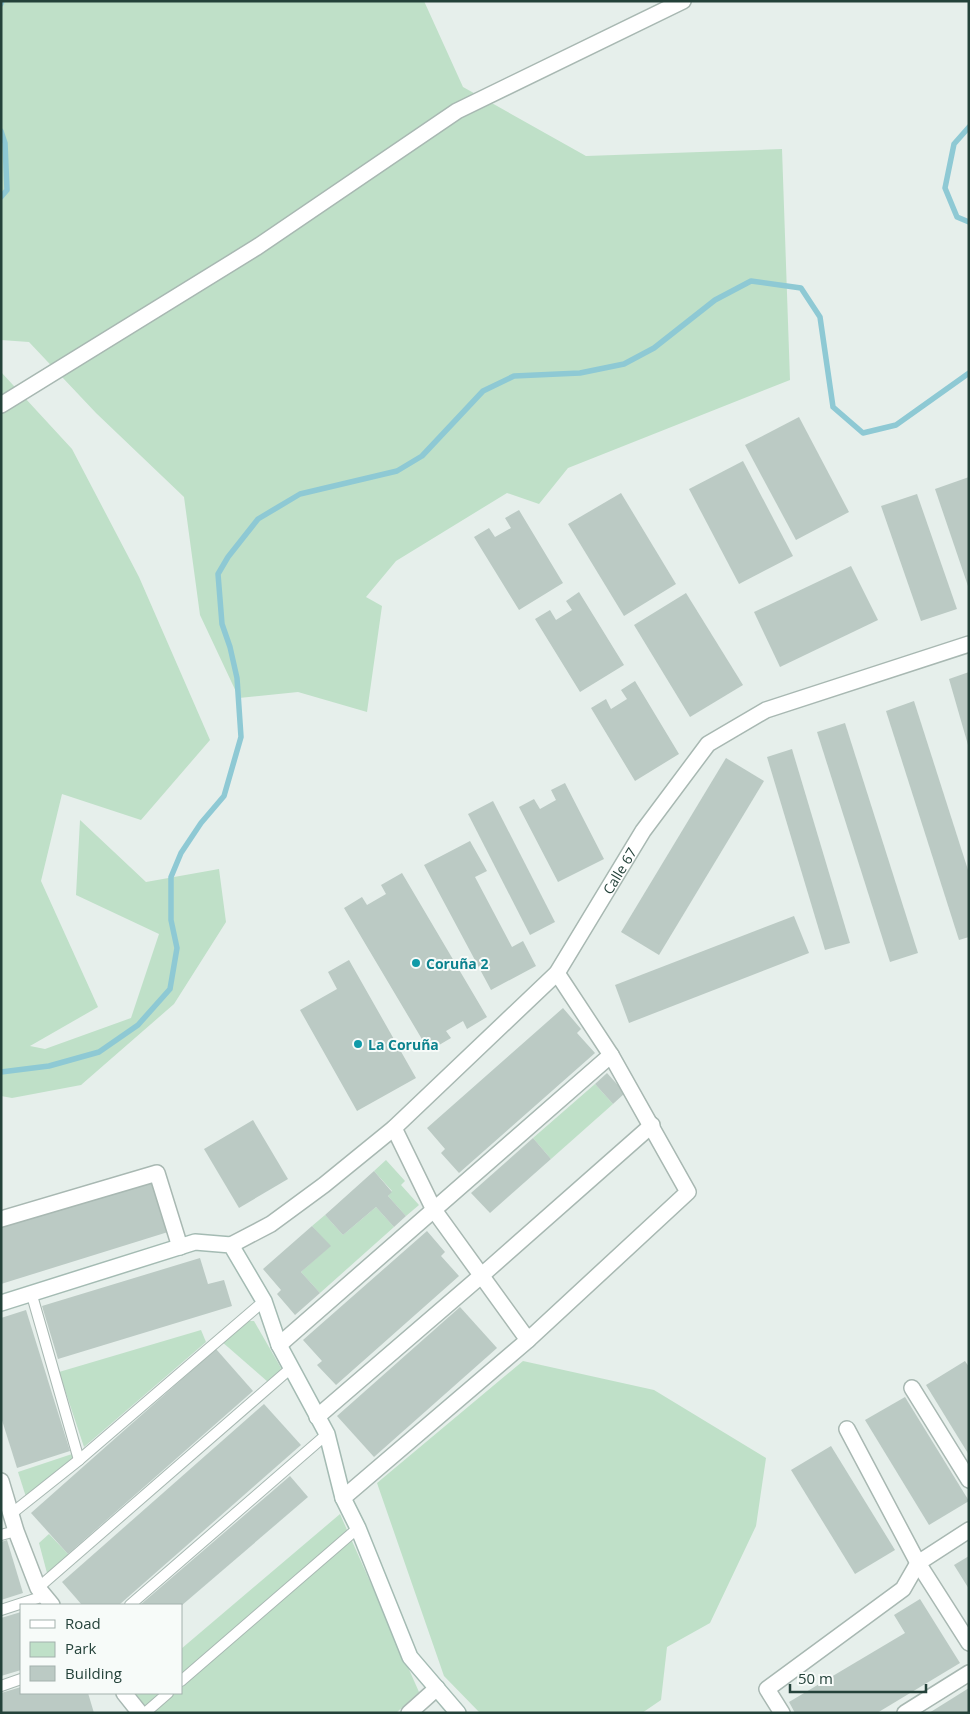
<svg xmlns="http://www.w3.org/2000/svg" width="970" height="1714" viewBox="0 0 970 1714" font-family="'Open Sans',sans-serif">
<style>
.green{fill:#bfe0c8}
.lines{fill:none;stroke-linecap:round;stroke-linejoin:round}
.stream{stroke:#8ec9d4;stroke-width:5.5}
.building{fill:#bbcac4}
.lane-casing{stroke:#a8b8b2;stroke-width:12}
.street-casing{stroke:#a8b8b2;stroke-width:18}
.secondary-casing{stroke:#a4bbb3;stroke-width:18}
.lane{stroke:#fff;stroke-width:10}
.street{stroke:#fff;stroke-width:15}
.secondary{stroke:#fff;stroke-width:15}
.culture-dot{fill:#0f9aa8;stroke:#f7fbf9;stroke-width:2}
.labels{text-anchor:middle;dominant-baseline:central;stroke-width:4;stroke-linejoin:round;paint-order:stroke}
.street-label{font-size:14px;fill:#24423a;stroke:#f7fbf9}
.culture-label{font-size:14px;font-weight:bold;fill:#0d838f;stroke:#f7fbf9;text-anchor:start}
</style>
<rect width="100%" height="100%" fill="#e6efeb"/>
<g class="green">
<path d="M1,1H424L463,87L586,156L782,149L790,380L568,468L539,504L507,493L396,561L366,597L382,606L367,712L298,692L239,698L200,615L184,497L96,413L29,342L1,340Z"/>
<path d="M1,372L72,449L139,577L210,740L141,820L62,794L41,881L98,1007L30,1046L45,1049L131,1018L159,934L76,895L80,820L146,882L219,869L226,922L174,1004L81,1085L12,1098L1,1096Z"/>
<path d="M595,1084L613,1104L551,1159L533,1138Z"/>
<path d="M386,1160L405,1181L401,1185L419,1205L406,1216L388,1196L392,1191L374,1171Z"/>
<path d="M376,1207L394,1227L320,1293L301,1272L330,1246L312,1226L325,1215L343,1235Z"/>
<path d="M245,1321H254L281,1368L280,1373L268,1382L221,1341Z"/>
<path d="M201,1330L206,1342L84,1447L59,1372Z"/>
<path d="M523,1361L654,1390L766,1458L756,1526L710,1623L667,1647L661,1700L642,1713H480L444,1676L377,1483Z"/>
<path d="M72,1454L73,1458L26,1497L18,1472Z"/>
<path d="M340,1514L419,1692L396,1713H152L134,1693H181V1649Z"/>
<path d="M49,1534L68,1554L69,1557L51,1572L47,1573L39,1543Z"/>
</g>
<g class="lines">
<g class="stream">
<path d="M1,4L2,1"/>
<path d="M969,127L954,144L945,188L957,217L969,222"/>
<path d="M1,131L5,143L7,190L1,197"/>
<path d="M1,1072L49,1066L99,1052L138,1025L170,989L177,948L171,920V877L181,853L201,823L224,796L241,737L237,678L230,647L222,624L218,574L228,557L258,519L300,494L397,471L422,456L483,391L514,376L580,373L624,364L654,348L715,300L751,281L801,288L820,317L833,407L863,433L896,425L969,373"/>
</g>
</g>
<g class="building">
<path d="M799,417L849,512L796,540L745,445Z"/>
<path d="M743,461L793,556L739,584L689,489Z"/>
<path d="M969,477V586H968L935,489Z"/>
<path d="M621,493L676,584L624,616L568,524Z"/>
<path d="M917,494L957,609L921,621L881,506Z"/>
<path d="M519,510L563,583L519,610L474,537L489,528L495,537L511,528L505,518Z"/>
<path d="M851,566L878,620L780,667L754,612Z"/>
<path d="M579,592L624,665L580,692L535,619L550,610L556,620L572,610L566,601Z"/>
<path d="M686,593L743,685L690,717L634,625Z"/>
<path d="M969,672V745H968L949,679Z"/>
<path d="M635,681L679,754L635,781L591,708L606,699L611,709L627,699L621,690Z"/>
<path d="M914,701L969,873V937L959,940L886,711Z"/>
<path d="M845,723L918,953L890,962L817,732Z"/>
<path d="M792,749L850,943L825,950L767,757Z"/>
<path d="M726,758L764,781L659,955L621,932Z"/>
<path d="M565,783L604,859L558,882L519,807L534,799L540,809L556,800L551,790Z"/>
<path d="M493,801L555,922L530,935L468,814Z"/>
<path d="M470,841L487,871L475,877L512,947L523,941L536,966L491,990L424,865Z"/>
<path d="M402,873L487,1017L467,1029L463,1021L446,1031L451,1038L429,1051L344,908L362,897L367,905L386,894L381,885Z"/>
<path d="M794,916L809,953L629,1023L615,985Z"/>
<path d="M349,960L416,1078L357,1111L300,1010L337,989L328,972Z"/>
<path d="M563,1008L581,1029L577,1033L595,1053L459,1173L441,1153L445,1149L427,1128Z"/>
<path d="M607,1073L625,1093L613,1104L595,1084Z"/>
<path d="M253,1120L288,1179L239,1208L204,1149Z"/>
<path d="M533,1138L551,1159L490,1213L471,1193Z"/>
<path d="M374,1171L392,1192L388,1196L406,1216L394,1227L376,1207L343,1235L325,1215Z"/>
<path d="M151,1179L168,1232L1,1284V1226Z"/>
<path d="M312,1226L331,1246L301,1272L320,1293L295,1315L277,1294L281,1290L263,1269Z"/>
<path d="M427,1231L445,1252L441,1256L459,1276L336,1385L317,1365L322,1361L303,1340Z"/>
<path d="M200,1258L208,1284L224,1280L232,1306L58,1359L42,1306Z"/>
<path d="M460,1307L497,1348L374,1457L337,1416Z"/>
<path d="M26,1310L70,1451L17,1468L1,1417V1318Z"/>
<path d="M216,1349L253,1391L68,1554L31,1513Z"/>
<path d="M965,1361L969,1367V1455L926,1385Z"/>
<path d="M905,1397L969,1501L929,1525L865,1420Z"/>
<path d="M264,1404L301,1445L119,1605H82L62,1582Z"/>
<path d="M831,1446L895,1550L855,1574L791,1470Z"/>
<path d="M290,1476L308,1497L181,1606L140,1605Z"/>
<path d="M7,1540L23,1593L1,1600V1542Z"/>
<path d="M969,1556V1589L954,1565Z"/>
<path d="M920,1599L960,1663L877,1713H795L789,1702L905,1633L894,1615Z"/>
<path d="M21,1612V1670L1,1676V1618Z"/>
<path d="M21,1687V1693H88L94,1713H1V1693Z"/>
<path d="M969,1688V1713H929Z"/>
</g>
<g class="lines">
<defs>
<g id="lane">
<path d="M31,1292L79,1460"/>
<path d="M11,1514L79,1460L264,1301"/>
<path d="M1,1535L16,1531"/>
<path d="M38,1588L291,1368"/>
<path d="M130,1605L327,1434"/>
<path d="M1,1610L44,1596"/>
<path d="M181,1681L358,1528"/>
<path d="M1,1686L21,1679"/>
<path d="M145,1713L168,1693"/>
</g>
<g id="street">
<path d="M1,405L257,247L457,111L683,1"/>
<path d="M394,1128L434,1210L528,1340"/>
<path d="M1,1219L157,1173L180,1247"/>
<path id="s1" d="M231,1245L271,1224L324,1185L394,1128L557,973L643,831L708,744L766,710L969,644"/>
<path d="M279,1345L611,1055"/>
<path d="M912,1388L969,1480"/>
<path d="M317,1417L482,1275L652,1125"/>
<path d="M847,1429L918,1563L969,1643"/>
<path d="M1,1481L16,1531L38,1588L52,1605"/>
<path d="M343,1498L528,1340L688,1192L611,1055L557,973"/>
<path d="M124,1693L140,1713"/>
<path d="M409,1713L437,1688"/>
<path d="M782,1713L767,1689L903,1589L918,1563L969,1530"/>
<path d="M905,1713L969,1673"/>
</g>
<path id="secondary" d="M1,1303L195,1242L231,1245L264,1301L279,1345L327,1434L343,1498L358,1528L410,1657L458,1713"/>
</defs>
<use href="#lane" class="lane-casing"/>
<use href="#street" class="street-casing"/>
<use href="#secondary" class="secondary-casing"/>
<use href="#lane" class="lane"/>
<use href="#street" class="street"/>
<use href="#secondary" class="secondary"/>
</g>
<g class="culture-dot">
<circle cx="416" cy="963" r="5"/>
<circle cx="358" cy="1044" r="5"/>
</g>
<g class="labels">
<g class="street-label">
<text stroke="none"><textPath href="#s1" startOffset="546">Calle 67</textPath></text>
</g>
<g class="culture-label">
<text x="426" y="963">Coruña 2</text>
<text x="368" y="1044">La Coruña</text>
</g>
</g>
<rect width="970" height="1714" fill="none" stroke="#24423a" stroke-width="5"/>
<rect x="20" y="1604" width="162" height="90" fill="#f7fbf9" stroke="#a3b1ad"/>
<rect x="30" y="1620" width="25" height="8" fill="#ffffff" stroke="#a3b1ad"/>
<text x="65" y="1629" font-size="15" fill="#24423a">Road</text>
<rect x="30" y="1642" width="25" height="15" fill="#bfe0c8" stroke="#a3b1ad"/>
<text x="65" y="1654" font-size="15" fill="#24423a">Park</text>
<rect x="30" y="1666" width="25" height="15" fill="#bbcac4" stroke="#a3b1ad"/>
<text x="65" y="1679" font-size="15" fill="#24423a">Building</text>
<path d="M790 1684v8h136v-8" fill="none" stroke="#24423a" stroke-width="2.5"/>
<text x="798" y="1684" font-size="15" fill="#24423a" stroke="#f7fbf9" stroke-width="4" paint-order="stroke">50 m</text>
</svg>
